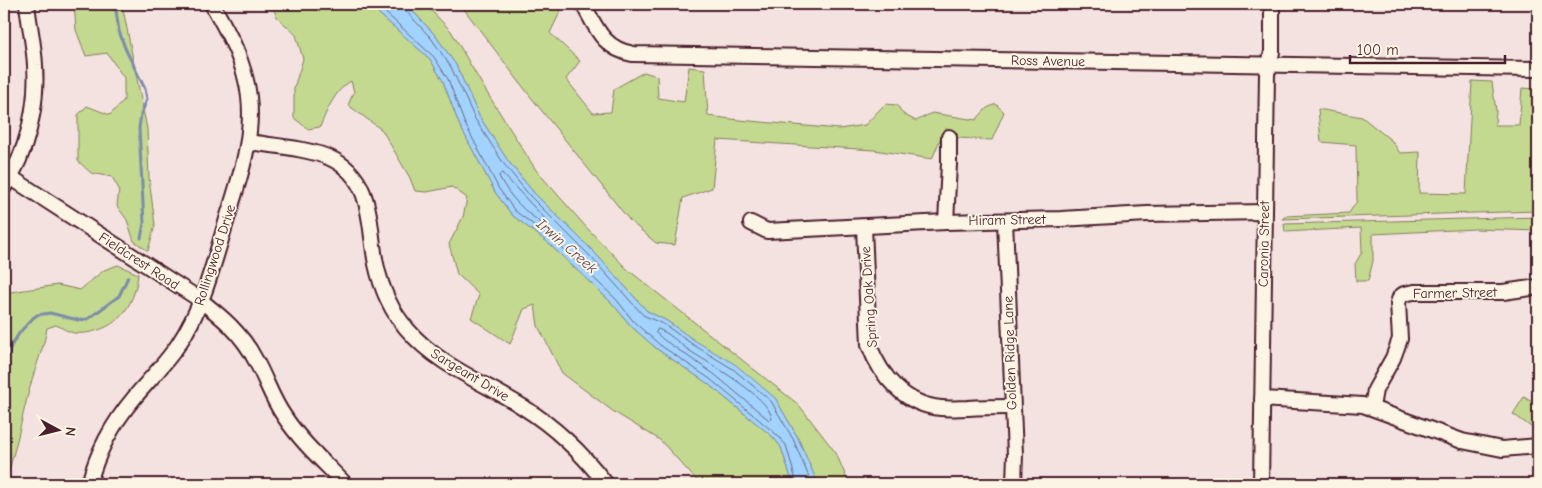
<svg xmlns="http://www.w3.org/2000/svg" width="1542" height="488" viewBox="0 0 1542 488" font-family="'Comic Neue',sans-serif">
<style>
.green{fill:#c2d98f;stroke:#867c5d}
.water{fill:#a1d3fe;stroke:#7e8baa}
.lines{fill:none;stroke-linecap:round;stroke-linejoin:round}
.shore{stroke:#6d677f;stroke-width:1}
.stream{stroke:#7e8baa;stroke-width:3}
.minor-casing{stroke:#4a1f2b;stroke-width:18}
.minor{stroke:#fcf5e5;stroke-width:14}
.labels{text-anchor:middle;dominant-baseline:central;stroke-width:4;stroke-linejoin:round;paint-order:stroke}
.street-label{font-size:14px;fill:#4a1f2b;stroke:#fcf5e5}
.water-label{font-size:15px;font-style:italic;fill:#604c60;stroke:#fcf5e5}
</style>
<rect width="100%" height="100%" fill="#f4e2e1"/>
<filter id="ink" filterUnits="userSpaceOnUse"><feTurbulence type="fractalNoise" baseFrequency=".02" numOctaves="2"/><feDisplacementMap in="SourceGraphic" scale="10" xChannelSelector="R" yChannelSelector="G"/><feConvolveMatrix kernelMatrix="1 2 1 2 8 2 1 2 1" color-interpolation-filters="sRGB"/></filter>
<g filter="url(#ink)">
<g class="green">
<path d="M74,4H122L147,129L149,178L155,225L148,251L134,241L127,220L117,206L119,189L112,177L91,173L78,161V115L87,106L110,115L124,100V78L107,53L86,56L76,30Z"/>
<path d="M271,4H368L430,59L443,81L459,124L495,192L512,215L546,241L612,303L631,326L657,349L707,383L773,437L781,447L793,484H700L660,440L614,412L562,373L538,326L535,305L524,309L510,344L471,318L479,295L457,274L449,244L463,217L467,198L452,187L427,192L415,191L410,178L382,130L348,105L354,92L351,81C335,90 327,110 320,127L308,129L294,118V88L303,59L296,35L277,17Z"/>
<path d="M406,4H425L451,31L484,88L536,170L586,227L627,269L799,405L836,453L849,484H818L797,436L775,398L667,321L647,311L594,252L534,193L508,161L479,116L456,65L435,35Z"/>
<path d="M460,4H564L550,33L580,61L566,79L593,113L611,112L614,89L644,72L657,76L658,98L684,102L689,67L705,69L708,116L739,120L839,129L865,125L885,104L897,105L903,114L916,121L932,113L976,120L987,108L996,104L1004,112L992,140L941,137L932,159L874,150L717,140L712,188L683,198L675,245L656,243L630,221L530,96Z"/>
<path d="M1472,81L1492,82L1496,111L1495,125H1519L1522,88L1538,89V211L1282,219L1286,216L1349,213L1357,201L1356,145L1321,142L1318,109L1362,117L1392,141L1400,153L1420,152L1419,193L1466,194Z"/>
<path d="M1538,217V231L1475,229L1373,234V261L1368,281H1356L1355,264L1362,252L1361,228L1285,232L1284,224Z"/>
<path d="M118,265L138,274C137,288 131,306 120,317C110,328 89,335 74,333C68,332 61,327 56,325L47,328C44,348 35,367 30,387C21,419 16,453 4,484V293L58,285L80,290L104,270Z"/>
<path d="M1524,397L1538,406V426L1534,429L1513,414Z"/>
</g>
<path class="water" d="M368,4H406L435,35L456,65L479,116L508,161L534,193L594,252L647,311L667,321L694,340L736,365L775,398L797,436L818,484H793L781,447L773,437L707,383L657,349L631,326L612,303L546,241L512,215L495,192L459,124L443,81L430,59Z"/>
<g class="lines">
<g class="shore">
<path d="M376,4L434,57L448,79L464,122L499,189L515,211L550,237L616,299L634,322L660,345L710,379L776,434L786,445L797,484"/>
<path d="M403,4L404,9L431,38L451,67L475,119L504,164L530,196L590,256L643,315L665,325L692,344L733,369L771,401L793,439L812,484"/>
<path d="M502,173L548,222V225L545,226C524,210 511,200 499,176Z"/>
<path d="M658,329C669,333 678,342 687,349C706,362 770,396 772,419L769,420L714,374L664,340L656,333Z"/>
</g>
<g class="stream">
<path d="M115,4L119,31L125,48L145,89L147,99L141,115L139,128L144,223L141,238"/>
<path d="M4,387L7,359L11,346L20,332L33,318L37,315L50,313L78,320L88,319L119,296L128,277"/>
<path d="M4,388L7,430L4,454"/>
</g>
<defs>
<g id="minor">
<path d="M583,4C596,27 603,49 633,54L1538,69"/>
<path d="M248,142C274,146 307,148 330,158C374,178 368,225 376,264C381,287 391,311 407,329C437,365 483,382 523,407C555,427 583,454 606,484"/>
<path d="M4,173L196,297C221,316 242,333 256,361C266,379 272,399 284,416C301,442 324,462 345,484"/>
<path d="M4,187C27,154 38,105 35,65C34,45 29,24 27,4"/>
<path d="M1005,221L1015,454L1014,484"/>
<path d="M946,222L949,164V137"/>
<path d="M751,223L767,231L946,222L1061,219L1147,214L1265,212"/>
<path d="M864,227L869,345C881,377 905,405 941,408C950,409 960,408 968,408C983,407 997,407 1011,407"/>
<path d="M1262,399L1363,405L1462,441L1502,449L1538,446"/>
<path d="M1372,407L1375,390L1393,358L1400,339L1398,303L1400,297L1404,294L1414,292H1503L1538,287"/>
<path d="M89,484C97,453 113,423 134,398C149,380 165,364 178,345C203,308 214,262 227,219C239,180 254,139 249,97C245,62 229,34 212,4"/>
<path d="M1261,484L1267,74L1272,52V4"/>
</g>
</defs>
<use href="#minor" class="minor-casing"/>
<use href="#minor" class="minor"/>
</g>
</g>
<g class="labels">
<g class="street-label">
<text transform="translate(1048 61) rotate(1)">Ross Avenue</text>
<text transform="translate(1007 220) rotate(-1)">Hiram Street</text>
<text transform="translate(1264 244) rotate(-89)">Caronia Street</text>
<text transform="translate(215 255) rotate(-72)">Rollingwood Drive</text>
<text transform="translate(139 261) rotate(33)">Fieldcrest Road</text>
<text transform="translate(1455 293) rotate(-1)">Farmer Street</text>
<text transform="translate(869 297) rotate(-94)">Spring Oak Drive</text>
<text transform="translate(1010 353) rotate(-92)">Golden Ridge Lane</text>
<text transform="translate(470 375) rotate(31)">Sargeant Drive</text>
</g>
<g class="water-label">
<text transform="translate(567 246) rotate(41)">Irwin Creek</text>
</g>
</g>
<rect width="1542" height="488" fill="none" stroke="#fcf5e5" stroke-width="20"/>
<rect x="10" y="10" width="1522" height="468" fill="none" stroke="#4a1f2b" stroke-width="2" filter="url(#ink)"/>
<g transform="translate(58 430) rotate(97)" stroke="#fcf5e5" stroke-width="4" paint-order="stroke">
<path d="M0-4L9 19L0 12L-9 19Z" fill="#4a1f2b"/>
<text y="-8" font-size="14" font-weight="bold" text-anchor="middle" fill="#4a1f2b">N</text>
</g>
<path d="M1350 55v8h155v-8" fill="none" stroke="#4a1f2b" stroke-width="2.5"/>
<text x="1357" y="55" font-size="15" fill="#4a1f2b" stroke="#fcf5e5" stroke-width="4" paint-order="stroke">100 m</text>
</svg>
